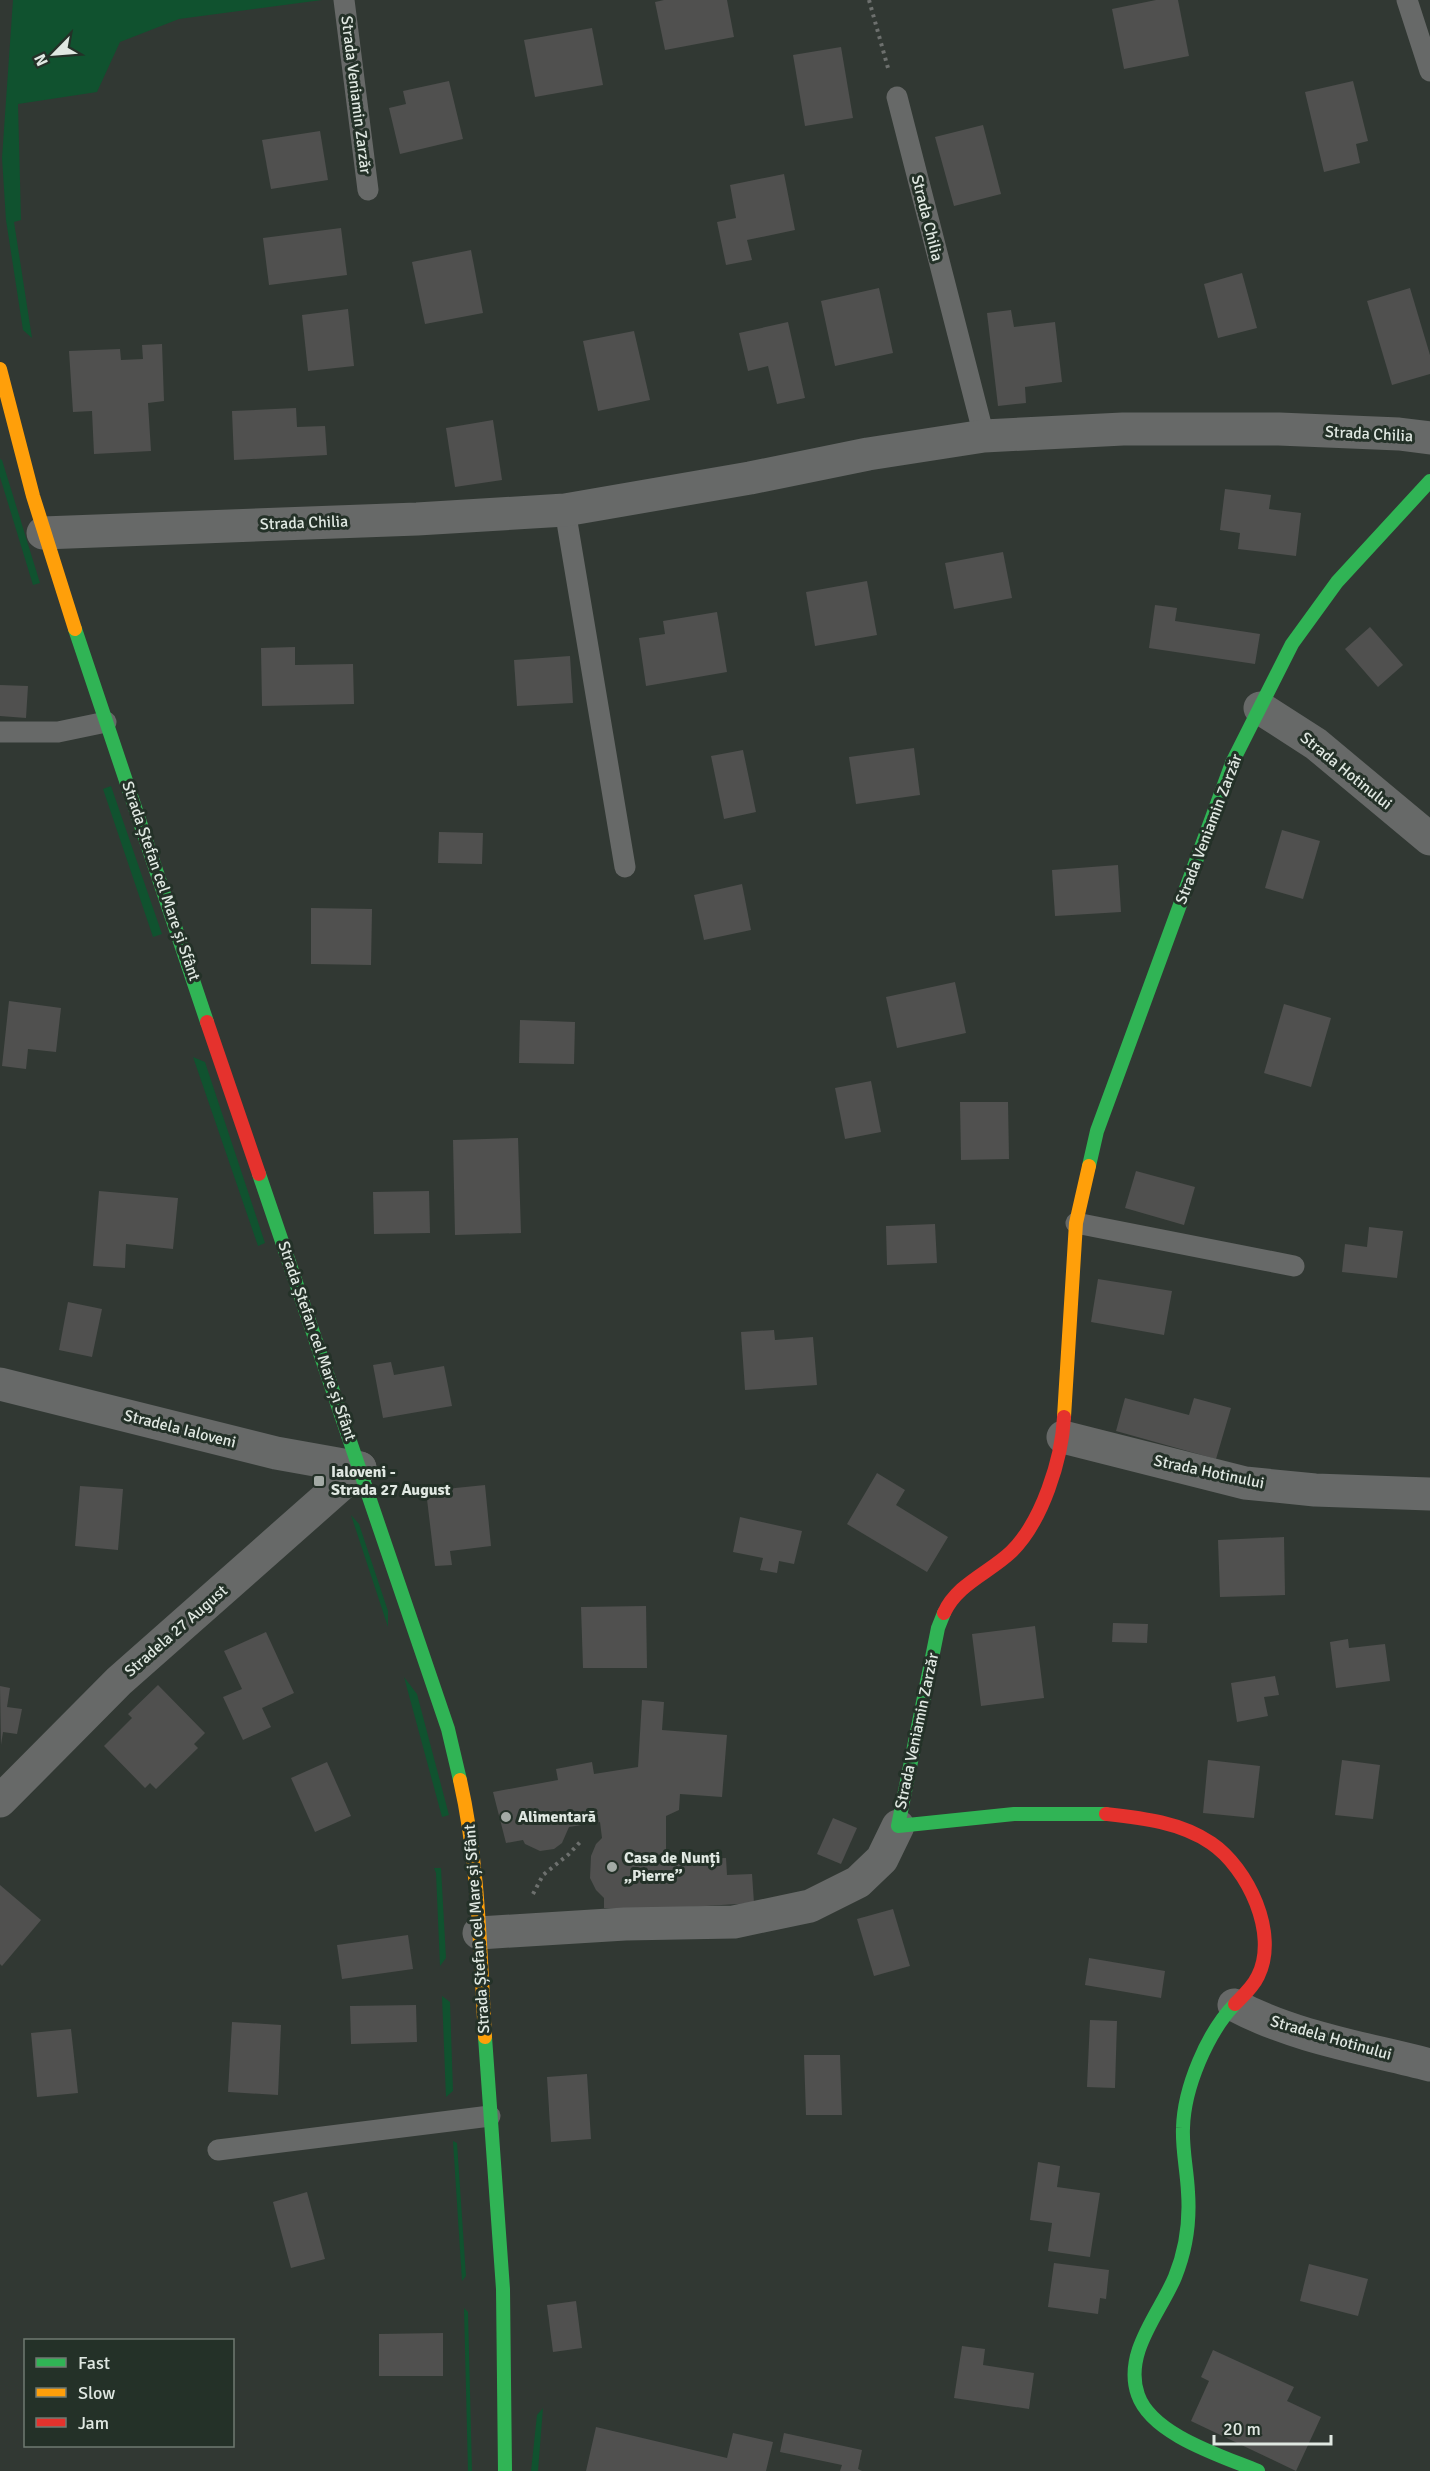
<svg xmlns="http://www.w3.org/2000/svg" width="1430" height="2471" viewBox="0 0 1430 2471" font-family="Signika,sans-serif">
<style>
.green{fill:#10522f}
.building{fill:#50504f}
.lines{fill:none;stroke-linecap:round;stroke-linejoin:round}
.path{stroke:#6d706e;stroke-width:4;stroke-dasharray:3 4.5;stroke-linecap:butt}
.lane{stroke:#676968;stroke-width:21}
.street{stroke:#676968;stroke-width:33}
.fast{stroke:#30b455;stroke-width:14}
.slow{stroke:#ff9f0a;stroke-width:14}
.jam{stroke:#e5322d;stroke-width:14}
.poi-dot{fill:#a3aaa5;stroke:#243128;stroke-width:2}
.labels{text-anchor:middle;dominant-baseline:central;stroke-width:6;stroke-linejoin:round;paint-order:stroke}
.street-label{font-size:16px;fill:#e0e8e2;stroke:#243128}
.poi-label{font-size:16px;font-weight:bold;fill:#e0e8e2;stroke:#243128;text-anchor:start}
</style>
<rect width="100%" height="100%" fill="#313833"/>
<g class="green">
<path d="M13,0H322L179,19L120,42L97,92L18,104L21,220L14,222L32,338L23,330L6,220L2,158Z"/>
<path d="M0,459L2,460L40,583L33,585L0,477Z"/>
<path d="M111,786L162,934L153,937L103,789Z"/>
<path d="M193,1057L205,1062L265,1243L258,1246Z"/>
<path d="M351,1515L359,1524L388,1611V1627Z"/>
<path d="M404,1677L417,1694L449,1815L442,1817Z"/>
<path d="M434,1868H441L446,1958L440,1966L436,1873Z"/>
<path d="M442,1996L450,2002L453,2091L446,2097Z"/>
<path d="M453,2141L457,2143L466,2276L462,2281Z"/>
<path d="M464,2308L468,2312L472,2471H468Z"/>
<path d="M543,2408L538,2471H531L537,2415Z"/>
</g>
<g class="building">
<path d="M664,0H727L734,37L665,50L655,2Z"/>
<path d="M1156,0H1178L1189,56L1124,69L1112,9Z"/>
<path d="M592,28L603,85L535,97L524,40Z"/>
<path d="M841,47L853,118L805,126L793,55Z"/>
<path d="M449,81L463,139L400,154L389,108L406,104L403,91Z"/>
<path d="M1353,81L1368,141L1356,144L1360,163L1324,172L1305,92Z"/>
<path d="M983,125L1001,194L954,206L935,137Z"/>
<path d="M320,131L328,180L271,189L262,140Z"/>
<path d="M784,174L795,230L747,240L752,260L726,265L717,222L736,218L730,185Z"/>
<path d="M341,228L347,275L269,285L263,238Z"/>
<path d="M471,250L483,313L425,324L412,262Z"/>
<path d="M1242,273L1257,328L1218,338L1204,284Z"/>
<path d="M879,288L893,353L835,366L821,301Z"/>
<path d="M1410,288L1430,355V374L1392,385L1367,301Z"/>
<path d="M348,309L354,366L308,371L302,315Z"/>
<path d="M1011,310L1014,327L1055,322L1062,382L1025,387L1026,403L998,406L987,313Z"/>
<path d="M788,322L805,398L777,404L768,366L748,371L739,333Z"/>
<path d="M634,331L650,400L598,411L583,341Z"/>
<path d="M162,344L164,401L148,403L151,451L94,454L92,411L73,412L69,351L120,349L121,360L143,359L142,345Z"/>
<path d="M296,408L297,427L325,426L327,455L234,460L232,411Z"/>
<path d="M493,420L502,480L455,487L446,428Z"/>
<path d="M1225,489L1271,495L1269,509L1301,513L1296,556L1238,549L1240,533L1220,530Z"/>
<path d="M1003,552L1012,598L954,609L945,563Z"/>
<path d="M867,581L877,635L815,646L806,592Z"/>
<path d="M1155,605L1177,608L1175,621L1260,634L1255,664L1149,648Z"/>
<path d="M717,612L727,672L646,686L639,638L665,634L663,621Z"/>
<path d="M1370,627L1403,665L1378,687L1345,649Z"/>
<path d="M295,647V665L353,664L354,704L262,706L261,648Z"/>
<path d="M570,656L573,703L517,706L514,660Z"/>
<path d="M0,685L28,686L26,718L0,716Z"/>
<path d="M914,748L920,795L856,804L849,757Z"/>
<path d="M743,750L756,812L724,819L711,756Z"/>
<path d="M1282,830L1320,841L1303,899L1265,888Z"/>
<path d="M439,832L483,833L482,864L438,863Z"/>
<path d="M1118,865L1121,912L1055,916L1052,870Z"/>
<path d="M742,884L751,930L704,940L694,895Z"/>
<path d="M311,908L372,909L371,965L311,964Z"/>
<path d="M955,982L966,1033L897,1048L886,997Z"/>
<path d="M9,1001L61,1008L56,1052L28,1049L26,1069L2,1066Z"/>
<path d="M1284,1004L1331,1018L1311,1087L1264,1073Z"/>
<path d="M520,1020L575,1022L574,1064L519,1063Z"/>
<path d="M871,1081L881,1132L845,1139L835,1088Z"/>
<path d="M960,1102H1008L1009,1159L961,1160Z"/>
<path d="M518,1138L521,1233L455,1235L453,1140Z"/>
<path d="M1136,1171L1195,1187L1184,1225L1125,1208Z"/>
<path d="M99,1191L178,1198L173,1249L126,1244L125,1268L93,1266Z"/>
<path d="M429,1191L430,1233L374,1234L373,1192Z"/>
<path d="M935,1224L937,1263L887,1265L886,1226Z"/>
<path d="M1369,1227L1403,1231L1397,1278L1342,1272L1345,1244L1367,1247Z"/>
<path d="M1098,1279L1172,1291L1164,1335L1091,1322Z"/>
<path d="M68,1302L102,1309L92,1357L59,1350Z"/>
<path d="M774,1330L775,1340L813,1337L817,1385L745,1390L741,1332Z"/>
<path d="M391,1362L394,1375L444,1366L452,1406L383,1418L373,1365Z"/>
<path d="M1125,1398L1189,1415L1194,1398L1231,1408L1216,1459L1116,1431Z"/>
<path d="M877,1473L905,1490L896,1505L948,1537L927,1572L847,1524Z"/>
<path d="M485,1485L491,1546L450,1551L452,1565L435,1566L426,1491Z"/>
<path d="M80,1486L123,1489L118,1550L75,1546Z"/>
<path d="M740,1517L802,1531L794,1564L779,1561L777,1573L760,1570L763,1558L733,1552Z"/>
<path d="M1284,1537L1285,1595L1220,1597L1218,1540Z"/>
<path d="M646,1606L647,1668H583L581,1607Z"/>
<path d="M1113,1623L1148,1624L1147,1643L1112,1642Z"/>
<path d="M1035,1626L1044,1698L981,1706L972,1634Z"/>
<path d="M266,1632L294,1693L262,1708L271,1727L243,1740L223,1697L242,1689L224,1651Z"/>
<path d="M1348,1639L1349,1648L1385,1644L1390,1681L1336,1688L1330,1642Z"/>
<path d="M1275,1676L1279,1695L1264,1697L1268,1716L1237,1722L1231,1683Z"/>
<path d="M158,1685L205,1733L194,1744L198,1748L156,1789L150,1783L145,1788L104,1746L132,1718L128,1714Z"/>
<path d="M0,1686L10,1688L7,1707L22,1709L17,1734L3,1732L1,1745Z"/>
<path d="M642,1700L664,1702L662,1730L727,1735L722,1797L680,1794L679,1810L666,1816V1860L726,1858L727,1875L752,1874L754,1903L657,1909L604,1908V1898L596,1890L590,1878L591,1856L596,1844L602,1838L600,1822L569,1827L562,1843L554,1849L540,1851L525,1844L523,1840L506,1843L493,1792L558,1780L556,1769L592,1762L594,1774L638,1767Z"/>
<path d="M1208,1760L1260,1766L1254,1818L1203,1813Z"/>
<path d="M1342,1760L1380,1765L1373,1819L1335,1815Z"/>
<path d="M327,1762L351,1816L315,1832L291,1778Z"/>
<path d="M833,1818L857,1828L841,1864L817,1854Z"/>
<path d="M0,1885L41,1920L2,1966L0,1964Z"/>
<path d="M893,1909L910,1966L874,1976L857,1919Z"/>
<path d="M408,1935L413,1969L342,1979L337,1945Z"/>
<path d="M1089,1958L1165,1971L1161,1998L1085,1985Z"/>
<path d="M416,2005L417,2042L351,2044L350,2006Z"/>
<path d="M1090,2020L1117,2021L1115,2088L1087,2087Z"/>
<path d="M232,2022L281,2025L278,2095L228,2092Z"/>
<path d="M71,2029L78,2093L37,2097L31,2033Z"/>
<path d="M804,2055H840L842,2115H806Z"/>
<path d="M587,2074L591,2139L551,2142L547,2077Z"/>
<path d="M1038,2162L1060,2166L1057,2187L1100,2193L1090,2257L1048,2251L1052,2223L1030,2220Z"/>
<path d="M307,2192L325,2259L291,2268L273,2202Z"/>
<path d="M1054,2263L1109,2270L1106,2299L1100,2298L1098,2314L1048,2307Z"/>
<path d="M1309,2264L1368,2279L1358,2316L1300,2301Z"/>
<path d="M576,2301L582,2348L553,2352L547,2305Z"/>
<path d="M443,2333V2376H379V2334Z"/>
<path d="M962,2346L985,2349L983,2365L1034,2373L1029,2409L954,2398Z"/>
<path d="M1213,2350L1294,2387L1287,2401L1321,2417L1296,2471L1191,2421L1209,2381L1201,2377Z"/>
<path d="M596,2427L727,2458L733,2433L773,2442L766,2471H586Z"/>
<path d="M784,2433L862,2450L858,2469L862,2471H840L842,2465L780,2452Z"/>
</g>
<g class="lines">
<g class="path">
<path d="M869,0L888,68"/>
<path d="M533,1894L543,1875L569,1854L581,1841"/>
</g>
<g class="lane">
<path d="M344,0L368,190"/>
<path d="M1407,0L1430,71"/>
<path d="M897,97L984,436"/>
<path d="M565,510L625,867"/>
<path d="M0,732H58L106,722"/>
<path d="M1076,1223L1294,1266"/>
<path d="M218,2150L490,2116"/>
</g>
<g class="street">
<path d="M43,533L417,519L565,510L750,478L868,454L984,436L1123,429H1279L1399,434L1430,438"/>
<path d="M1260,708L1316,744L1430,839"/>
<path d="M0,1384L276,1453L360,1468"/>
<path d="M1063,1437L1245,1483L1315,1490L1430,1494"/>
<path d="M0,1801L119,1681L360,1468"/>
<path d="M479,1933L625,1924L734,1922L810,1906L858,1882L882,1859L898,1826"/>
<path d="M1234,2005C1294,2037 1364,2048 1430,2065"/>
</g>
<g class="fast">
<path d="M75,629L207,1022"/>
<path d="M1089,1166L1097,1131L1232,763L1292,644L1337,582L1430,481"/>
<path d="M259,1174L448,1729L460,1780"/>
<path d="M944,1613L938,1628L898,1826L1014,1814H1106"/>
<path d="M1235,2004C1207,2033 1184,2088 1183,2128C1182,2149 1187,2170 1188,2192C1190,2220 1186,2250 1175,2277C1160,2313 1123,2353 1138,2395C1152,2435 1222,2456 1258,2471"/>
<path d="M485,2037L503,2289L505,2471"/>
</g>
<g class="slow">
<path d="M0,369L33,496L75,629"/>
<path d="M1064,1417L1076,1223L1089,1166"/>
<path d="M460,1780C479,1864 480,1951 485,2037"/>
</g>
<g class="jam">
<path d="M207,1022L259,1174"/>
<path d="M944,1613C957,1584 989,1573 1011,1552C1042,1522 1062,1459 1064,1417"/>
<path d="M1106,1814C1142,1818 1180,1822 1211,1843C1248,1868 1279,1934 1258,1976C1253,1987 1243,1996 1235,2004"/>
</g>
</g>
<g class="poi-dot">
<rect x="313" y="1475" width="12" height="12" rx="3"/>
<circle cx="506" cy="1817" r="6"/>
<circle cx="612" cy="1867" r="6"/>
</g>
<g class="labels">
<g class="street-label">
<text transform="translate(356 95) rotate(83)">Strada Veniamin Zarzăr</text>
<text transform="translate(927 218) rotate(76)">Strada Chilia</text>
<text transform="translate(1369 434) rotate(3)">Strada Chilia</text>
<text transform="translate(304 523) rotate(-2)">Strada Chilia</text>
<text transform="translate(1346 771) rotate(39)">Strada Hotinului</text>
<text transform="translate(1209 829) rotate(-69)">Strada Veniamin Zarzăr</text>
<text transform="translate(161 881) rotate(71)">Strada Ștefan cel Mare și Sfânt</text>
<text transform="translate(317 1341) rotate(71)">Strada Ștefan cel Mare și Sfânt</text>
<text transform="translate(180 1429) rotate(14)">Stradela Ialoveni</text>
<text transform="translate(1209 1472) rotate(12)">Strada Hotinului</text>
<text transform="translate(176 1631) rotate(-41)">Stradela 27 August</text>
<text transform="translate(917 1731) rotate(-78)">Strada Veniamin Zarzăr</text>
<text transform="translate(477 1929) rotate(-94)">Strada Ștefan cel Mare și Sfânt</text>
<text transform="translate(1331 2038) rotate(16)">Stradela Hotinului</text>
</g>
<g class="poi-label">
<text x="331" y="1472">Ialoveni -<tspan x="331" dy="18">Strada 27 August</tspan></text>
<text x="518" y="1817">Alimentară</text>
<text x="624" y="1858">Casa de Nunți<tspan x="624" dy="18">„Pierre”</tspan></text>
</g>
</g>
<rect x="24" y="2339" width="210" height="108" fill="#243128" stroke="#6f7a72" stroke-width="1.5"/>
<rect x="36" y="2358" width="30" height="9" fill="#30b455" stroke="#6f7a72" stroke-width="1.5"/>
<text x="78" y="2369" font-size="18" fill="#e0e8e2">Fast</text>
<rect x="36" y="2388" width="30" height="9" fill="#ff9f0a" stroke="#6f7a72" stroke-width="1.5"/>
<text x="78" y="2399" font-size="18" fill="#e0e8e2">Slow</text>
<rect x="36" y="2418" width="30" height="9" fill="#e5322d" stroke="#6f7a72" stroke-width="1.5"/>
<text x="78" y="2429" font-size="18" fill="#e0e8e2">Jam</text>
<g transform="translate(54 54) rotate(245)" stroke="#243128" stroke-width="4.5" paint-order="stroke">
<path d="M0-4.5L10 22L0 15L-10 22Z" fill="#e0e8e2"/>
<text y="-9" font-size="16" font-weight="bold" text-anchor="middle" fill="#e0e8e2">N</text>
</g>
<path d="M1214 2435v9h117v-9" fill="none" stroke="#e0e8e2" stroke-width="3"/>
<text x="1223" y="2435" font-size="18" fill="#e0e8e2" stroke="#243128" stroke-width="4.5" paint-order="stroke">20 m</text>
</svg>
